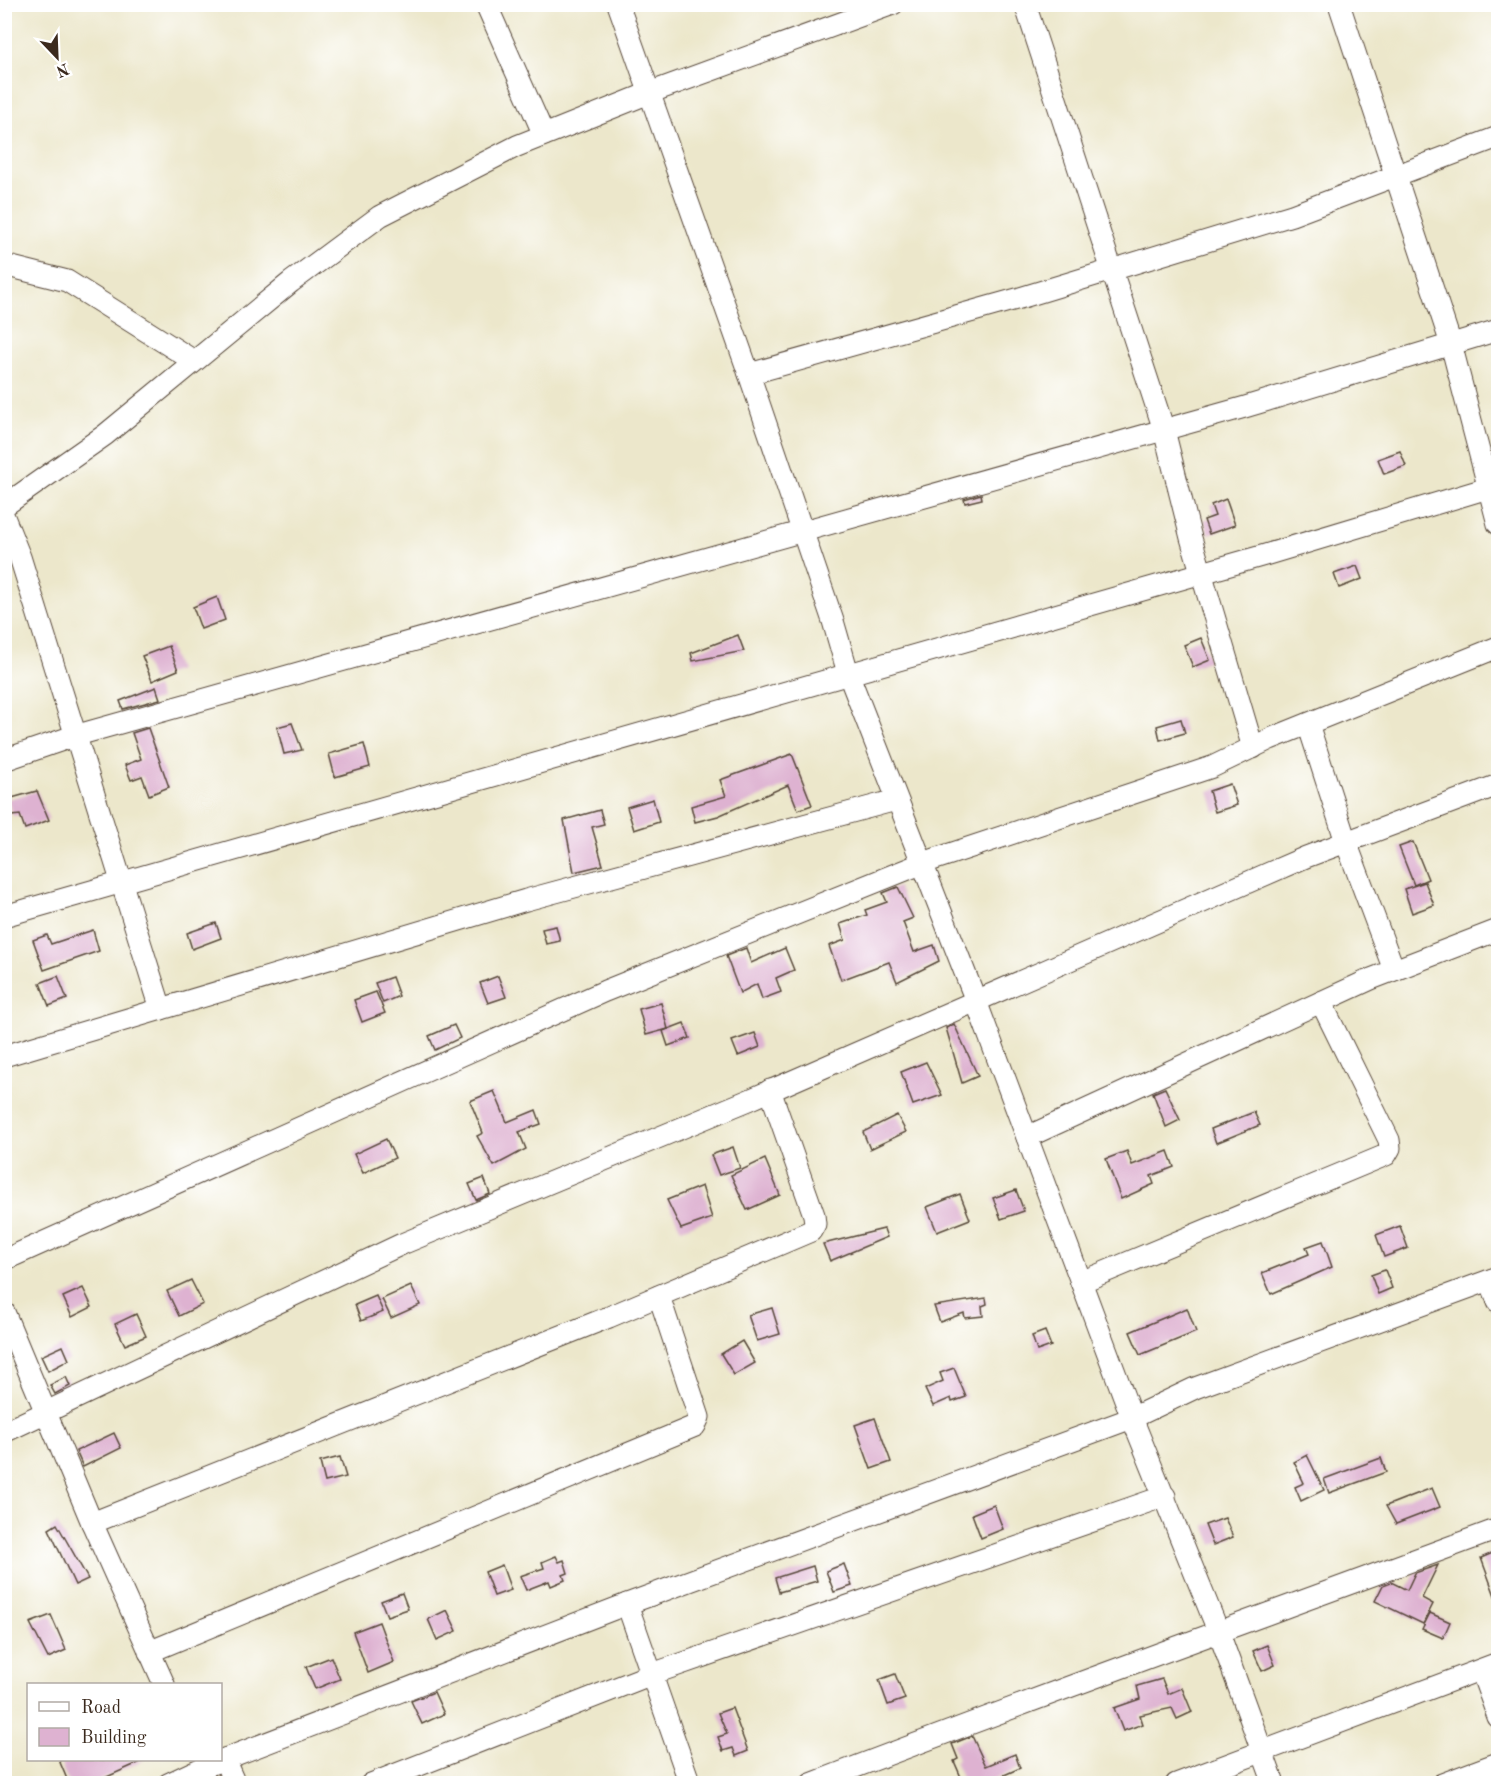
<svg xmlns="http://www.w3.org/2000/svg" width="1503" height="1788" viewBox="0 0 1503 1788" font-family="'Old Standard TT',serif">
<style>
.building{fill:#deb2d1}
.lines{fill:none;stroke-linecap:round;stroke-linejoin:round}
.street-casing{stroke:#564638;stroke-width:23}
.street{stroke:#fff;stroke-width:21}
</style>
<rect width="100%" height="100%" fill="#fff"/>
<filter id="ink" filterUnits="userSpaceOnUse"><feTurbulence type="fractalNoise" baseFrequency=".0167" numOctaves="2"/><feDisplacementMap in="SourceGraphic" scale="12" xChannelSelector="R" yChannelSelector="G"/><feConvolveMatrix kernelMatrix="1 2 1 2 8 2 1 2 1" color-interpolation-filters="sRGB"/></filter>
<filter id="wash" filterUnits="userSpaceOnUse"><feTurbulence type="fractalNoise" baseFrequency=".008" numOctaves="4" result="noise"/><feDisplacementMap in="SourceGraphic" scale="24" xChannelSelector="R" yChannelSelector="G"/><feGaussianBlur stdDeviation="1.35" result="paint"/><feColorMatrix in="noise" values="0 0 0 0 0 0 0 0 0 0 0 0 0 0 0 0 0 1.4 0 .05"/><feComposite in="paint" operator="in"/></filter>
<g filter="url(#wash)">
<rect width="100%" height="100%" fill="#ece7cb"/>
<g id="blocks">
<g class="building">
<path d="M1400,451L1406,466L1384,474L1378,459Z"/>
<path d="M981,494L982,499L965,503L964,499Z"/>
<path d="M1226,499L1235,525L1209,534L1204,520L1215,516L1211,505Z"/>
<path d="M1357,566L1362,579L1339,588L1334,574Z"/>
<path d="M217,597L225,620L201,629L193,607Z"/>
<path d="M738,635L744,651L693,661L691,653Z"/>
<path d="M1201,638L1210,660L1193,667L1184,645Z"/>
<path d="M169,646L178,670L152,681L142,656Z"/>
<path d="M156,687L160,699L123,709L120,701Z"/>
<path d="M1181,719L1185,733L1160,740L1157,726Z"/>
<path d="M292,723L302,750L284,754L277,727Z"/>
<path d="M148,728L169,787L149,795L142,776L131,780L125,765L141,759L132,733Z"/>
<path d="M364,744L370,767L335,777L329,754Z"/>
<path d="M792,754L812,805L798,810L788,785L718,816L695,822L691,806L726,796L720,780Z"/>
<path d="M1230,784L1237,805L1215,812L1209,791Z"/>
<path d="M37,791L49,820L25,829L20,815L12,816L8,799Z"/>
<path d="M653,799L659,822L634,830L627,807Z"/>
<path d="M600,810L604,824L592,827L603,865L574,872L564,820Z"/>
<path d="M1413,842L1428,879L1414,885L1399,847Z"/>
<path d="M1425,882L1434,905L1412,913L1404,889Z"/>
<path d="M898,887L913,918L903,922L914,952L934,945L939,961L897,982L889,962L841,980L829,946L845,940L840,924L867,915L865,910L887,902L883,893Z"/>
<path d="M216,923L221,938L192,949L187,933Z"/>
<path d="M556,926L560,941L546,944L542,929Z"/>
<path d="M93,930L99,951L44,970L33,940L47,935L51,944Z"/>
<path d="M746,948L751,963L785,948L794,970L776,978L781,992L762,999L757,984L740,993L726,956Z"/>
<path d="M58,976L67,999L49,1006L40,983Z"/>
<path d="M498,976L506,997L488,1003L480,983Z"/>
<path d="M392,977L399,996L383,1003L375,983Z"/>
<path d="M376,992L385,1013L362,1022L354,1000Z"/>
<path d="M661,1003L668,1029L646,1035L639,1009Z"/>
<path d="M684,1023L690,1038L668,1046L663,1031Z"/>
<path d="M954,1024L978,1076L962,1083L946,1028Z"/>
<path d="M454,1025L460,1038L435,1050L429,1036Z"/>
<path d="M755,1033L760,1047L738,1056L732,1041Z"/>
<path d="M926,1062L942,1095L913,1105L901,1072Z"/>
<path d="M1165,1088L1180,1120L1166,1127L1153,1093Z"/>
<path d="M494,1091L507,1122L536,1110L541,1124L519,1132L526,1149L494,1166L477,1136L483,1133L470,1101Z"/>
<path d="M1254,1112L1260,1125L1216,1143L1211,1129Z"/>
<path d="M897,1115L906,1132L870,1149L863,1132Z"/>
<path d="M386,1139L395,1158L363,1173L354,1154Z"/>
<path d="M733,1147L740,1168L719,1175L711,1155Z"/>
<path d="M1127,1151L1132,1165L1168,1151L1174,1167L1151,1176L1154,1184L1121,1199L1106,1159Z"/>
<path d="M765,1159L780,1195L747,1210L731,1175Z"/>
<path d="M484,1178L490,1194L476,1200L469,1184Z"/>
<path d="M702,1186L712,1218L681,1229L667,1200Z"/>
<path d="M1016,1190L1024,1211L1001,1219L993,1198Z"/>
<path d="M960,1194L970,1219L937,1232L927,1207Z"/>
<path d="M1400,1226L1408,1248L1384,1257L1376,1235Z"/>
<path d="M884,1229L887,1237L830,1261L823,1244Z"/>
<path d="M1323,1241L1332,1267L1271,1294L1262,1273L1309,1254L1306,1247Z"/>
<path d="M1385,1270L1392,1288L1378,1294L1371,1275Z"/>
<path d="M191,1280L203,1304L179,1316L167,1291Z"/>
<path d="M411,1286L420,1305L391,1318L382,1299Z"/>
<path d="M83,1288L92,1307L72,1317L63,1297Z"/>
<path d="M376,1296L383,1312L361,1321L355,1305Z"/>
<path d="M986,1298L987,1304L982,1306L983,1316L965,1318L964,1313L940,1322L934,1306Z"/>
<path d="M772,1308L780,1334L757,1341L748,1315Z"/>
<path d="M1187,1308L1196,1332L1140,1355L1130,1332Z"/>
<path d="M136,1314L146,1336L125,1345L115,1324Z"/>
<path d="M1045,1331L1051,1346L1037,1351L1032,1336Z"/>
<path d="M742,1341L755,1363L734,1375L721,1354Z"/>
<path d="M63,1346L69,1360L48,1371L41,1356Z"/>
<path d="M954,1368L966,1397L952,1402L951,1398L933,1406L925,1389L943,1381L940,1373Z"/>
<path d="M66,1377L70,1386L55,1394L50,1385Z"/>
<path d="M875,1418L891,1462L871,1469L855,1425Z"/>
<path d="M114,1433L121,1448L83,1467L76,1451Z"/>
<path d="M1307,1455L1324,1490L1301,1501L1295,1487L1304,1483L1294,1462Z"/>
<path d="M340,1457L346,1477L325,1482L320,1462Z"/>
<path d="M1381,1458L1386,1472L1329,1493L1324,1479Z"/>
<path d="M1432,1488L1440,1507L1396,1524L1386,1506Z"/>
<path d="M994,1505L1003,1529L981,1538L972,1514Z"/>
<path d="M1225,1518L1233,1537L1213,1545L1205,1525Z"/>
<path d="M57,1524L88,1579L75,1585L49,1529Z"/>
<path d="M1495,1552L1498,1561L1497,1601L1481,1558Z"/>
<path d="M556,1556L559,1562L564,1560L568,1573L563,1575L565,1580L551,1586L549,1581L526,1590L520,1576L544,1568L542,1562Z"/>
<path d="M844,1564L852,1586L834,1592L826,1571Z"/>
<path d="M502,1565L511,1590L494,1596L485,1572Z"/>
<path d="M1438,1565L1422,1598L1433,1604L1423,1624L1375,1601L1383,1585L1391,1582L1407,1590L1415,1573Z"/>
<path d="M813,1566L817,1581L779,1592L775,1578Z"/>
<path d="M402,1593L408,1609L387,1616L381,1601Z"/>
<path d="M447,1610L457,1631L437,1640L428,1619Z"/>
<path d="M1430,1613L1450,1622L1443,1638L1422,1629Z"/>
<path d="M51,1615L66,1650L48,1658L30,1623Z"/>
<path d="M379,1622L394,1662L368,1673L353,1632Z"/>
<path d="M1267,1645L1275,1665L1262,1671L1253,1651Z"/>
<path d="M331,1657L340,1679L315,1689L306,1667Z"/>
<path d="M895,1674L905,1699L888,1705L879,1680Z"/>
<path d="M1162,1679L1168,1694L1182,1688L1192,1712L1177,1719L1172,1708L1140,1715L1143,1724L1123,1731L1114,1708L1140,1699L1137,1686Z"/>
<path d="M434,1692L444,1714L422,1724L411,1701Z"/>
<path d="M732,1708L748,1751L736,1756L733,1748L723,1751L718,1737L727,1734L718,1713Z"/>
<path d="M972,1736L986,1766L1015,1754L1020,1768L984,1784H964L954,1761L958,1759L952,1744Z"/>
<path d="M59,1760H145L91,1784H69Z"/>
</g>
</g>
</g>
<g filter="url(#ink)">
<use href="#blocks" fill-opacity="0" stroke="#564638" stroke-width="1.5"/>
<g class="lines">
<defs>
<g id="street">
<path d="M486,4L544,135"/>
<path d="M618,4L749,374L833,621L848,673L976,1001L1132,1418L1219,1633L1274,1784"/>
<path d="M1025,4L1164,430L1191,538L1253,748"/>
<path d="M1339,4L1451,344L1498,524"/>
<path d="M4,265L67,281L194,361"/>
<path d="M749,374L1020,298L1292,215L1498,137"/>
<path d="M4,506L105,435L291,282L380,216L517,146L649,93L893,4"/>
<path d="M4,517L20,557L161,1009"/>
<path d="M1308,724L1346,842L1394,970"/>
<path d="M4,760L74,736L1245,407L1498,330"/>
<path d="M4,916L1265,555L1498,485"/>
<path d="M4,1056L526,900L896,800"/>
<path d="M1027,1137L1371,979L1498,930"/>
<path d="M4,1260L605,991L923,863L1212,767L1270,739L1498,647"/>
<path d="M1490,1280L1498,1302"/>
<path d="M1081,1282L1386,1155L1390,1148L1389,1140L1321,1002"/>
<path d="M4,1312L92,1523L164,1684"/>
<path d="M4,1432L402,1244L749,1100L1306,857L1498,785"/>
<path d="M92,1523L609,1317L811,1231L815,1224L814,1215L770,1090"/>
<path d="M627,1604L690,1784"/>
<path d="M149,1652L695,1426L699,1417L659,1296"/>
<path d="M1481,1670L1498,1717"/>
<path d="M224,1759L235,1784"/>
<path d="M168,1784L204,1767L627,1604L1132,1418L1195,1388L1498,1277"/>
<path d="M371,1784L652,1674L1165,1496"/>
<path d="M811,1784C1039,1696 1269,1614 1498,1529"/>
<path d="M1176,1784L1498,1663"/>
<path d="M1442,1784L1498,1763"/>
</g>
</defs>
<use href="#street" class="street-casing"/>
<use href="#street" class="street"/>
</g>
</g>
<rect width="1503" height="1788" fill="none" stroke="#fff" stroke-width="24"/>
<rect x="27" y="1683" width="195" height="78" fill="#ffffff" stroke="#b1aaa5" stroke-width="1.5"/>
<rect x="39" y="1702" width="30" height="9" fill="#ffffff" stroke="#b1aaa5" stroke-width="1.5"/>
<text x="81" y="1713" font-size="18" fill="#3b2a1e">Road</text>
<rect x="39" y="1728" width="30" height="18" fill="#deb2d1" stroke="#b1aaa5" stroke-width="1.5"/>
<text x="81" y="1743" font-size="18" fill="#3b2a1e">Building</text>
<g transform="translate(57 57) rotate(157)" stroke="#ffffff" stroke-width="4.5" paint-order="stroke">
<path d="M0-4.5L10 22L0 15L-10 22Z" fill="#3b2a1e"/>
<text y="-9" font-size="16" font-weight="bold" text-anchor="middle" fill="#3b2a1e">N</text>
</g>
</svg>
